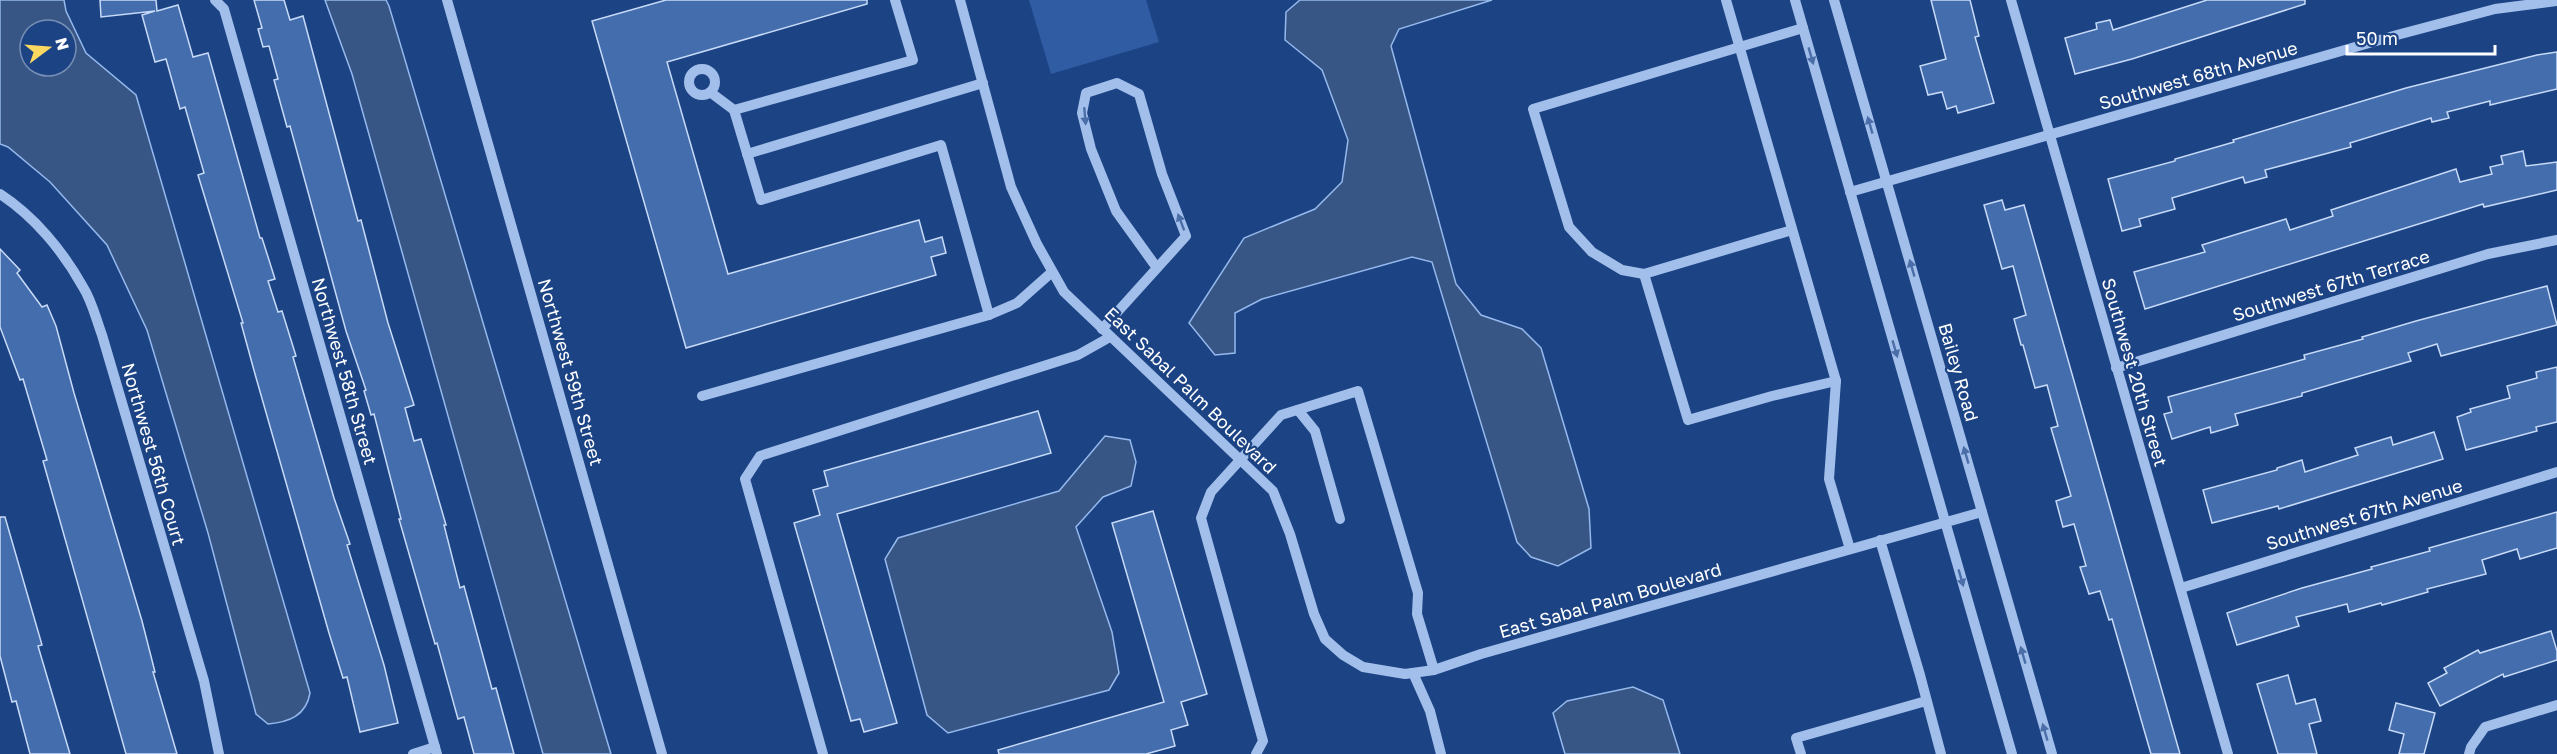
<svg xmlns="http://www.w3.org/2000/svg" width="2557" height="754" viewBox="0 0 2557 754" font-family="'Golos Text',sans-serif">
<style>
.green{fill:#2f5ca2}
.water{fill:#375585;stroke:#95b9ed;stroke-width:1.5;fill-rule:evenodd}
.building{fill:#446dad;stroke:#c7daf8;stroke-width:1.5}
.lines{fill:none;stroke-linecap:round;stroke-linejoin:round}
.minor{stroke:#a2bfeb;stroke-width:10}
.oneway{fill:#4b6ea8}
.labels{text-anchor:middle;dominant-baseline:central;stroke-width:4.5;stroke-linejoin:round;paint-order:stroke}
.street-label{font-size:18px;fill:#fff;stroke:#1c4384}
</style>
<rect width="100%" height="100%" fill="#1c4384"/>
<path class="green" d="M1029,0H1146L1159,42L1051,74Z"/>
<g class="water">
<path d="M0,0H64L66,11L86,53L136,95L310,693C306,716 289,722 268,724L256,714L208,533L147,330L107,245L50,182L8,147L0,144ZM30,30H66V66H30Z"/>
<path d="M325,0H386L389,6L611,754H543L352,74Z"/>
<path d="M1300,0H1492L1399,29L1391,46L1456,284L1481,315L1522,329L1541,348L1589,509L1591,548L1558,566L1531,557L1517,542L1432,262L1412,257L1262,299L1235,313V353L1215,355L1189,323L1244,238L1315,209L1342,182L1348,140L1322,70L1285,40L1286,12Z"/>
<path d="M1105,436L1130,440L1136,462L1131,486L1103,497L1076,527L1112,632L1119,673L1109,690L948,733L927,715L885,559L898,538L1059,491Z"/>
<path d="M1633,687L1663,700L1680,754H1565L1553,713L1567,701Z"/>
</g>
<g class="building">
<path d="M100,0H156L157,11L178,5L193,57L208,53L260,238H262L275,279L268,281L278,312L282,311L296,356L293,357L334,498L350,544L347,545L384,665L398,723L360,732L347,677L343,678L329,633L255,374L241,323H243L198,175L204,173L185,107L180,109L166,59L155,62L142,15L155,11L101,17Z"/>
<path d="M254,0H284L290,20L303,16L358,221L361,220L388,323L414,405L405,408L414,441L421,439L446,525H444L460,588L464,586L492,689L496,688L514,754H474L464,717L458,719L437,643L435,644L399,519H401L374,414L371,415L364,391L366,390L346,331L290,126L287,127L274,80L278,79L269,46L263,47L258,29L262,28Z"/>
<path d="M666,0H867V4L667,62L728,274L919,220L925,242L942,237L946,253L931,257L936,275L686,348L592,21Z"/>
<path d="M1931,0H1970L1979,36L1975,37L1994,103L1958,113L1956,106L1947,109L1942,92L1928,95L1920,66L1946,59Z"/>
<path d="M2207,0H2305V4L2132,59L2075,74L2065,38L2097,29L2096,23L2110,20L2113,30Z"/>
<path d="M2557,52V89L2490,105V101L2447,112L2449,118L2432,122L2431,118L2350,143L2351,147L2265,170L2267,177L2245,183L2243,177L2172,198L2175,209L2139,219L2141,226L2122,231L2108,179L2175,161V159L2234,142L2233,140L2406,88L2537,55Z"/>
<path d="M2523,151L2526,166L2557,162V190L2484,207L2483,204L2145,309L2134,272L2205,252L2202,245L2286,219L2290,230L2333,216L2331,210L2456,169L2460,182L2492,174L2490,167L2503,164L2501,156Z"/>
<path d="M2002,200L2005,210L2024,205L2180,754H2151L2112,619L2109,620L2100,591L2089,594L2080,567L2086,566L2074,524L2063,527L2056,501L2071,496L2051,428L2058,426L2047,385L2035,388L2023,345H2021L2014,319L2026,315L2013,266L2002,269L1984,205Z"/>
<path d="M0,249L20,270L17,273L42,307L47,305L56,326L74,393L142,621L155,672H153L177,754H126L43,461L47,460L23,379L20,380L0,327Z"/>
<path d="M2547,286L2557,325L2441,356L2437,344L2408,353L2411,361L2302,393V396L2235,414L2238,425L2211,433L2210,427L2172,439L2164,414L2172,412L2168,397L2305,359L2304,355L2363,339L2362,337L2416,321Z"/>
<path d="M2557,367V422L2536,427L2537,431L2466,450L2457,417L2471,412L2470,409L2510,398L2507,386L2537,378L2536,372Z"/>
<path d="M1038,411L1051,453L837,514L897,723L864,732L860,719L851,721L794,523L820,515L813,490L828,486L824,471Z"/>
<path d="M2434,432L2443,459L2279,509L2278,506L2212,523L2203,490L2277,470V468L2302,460L2305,472L2358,455L2355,448L2391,437L2393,445Z"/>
<path d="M1153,511L1207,694L1181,702L1188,725L1171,730L1175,746L1146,754H999L998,750L1164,702L1112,523Z"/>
<path d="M2557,512V548L2520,559L2517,549L2482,560L2486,574L2427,589L2428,592L2382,605L2381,603L2349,612L2347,604L2296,617L2299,626L2237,645L2227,613L2302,588L2372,569L2371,567L2430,551L2429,548Z"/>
<path d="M0,517H5L42,645L38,646L70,754H30L16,701L12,702L0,656Z"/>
<path d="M2551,631L2557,651V660L2504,677L2503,674L2440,706L2428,683L2447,673L2444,668L2478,650L2480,653Z"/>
<path d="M2288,675L2296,704L2315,699L2321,721L2309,724L2317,754H2278L2257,684Z"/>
<path d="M2396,703L2435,713L2424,754H2399L2404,734L2389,730Z"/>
</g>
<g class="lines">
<g class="minor">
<path d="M215,0L224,9L437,754"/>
<path d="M447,0L662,754"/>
<path d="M960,0L1011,187L1037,244L1064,292L1273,491L1290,534L1314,614L1325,639L1343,655L1363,667L1405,674L1434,670L1481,654L1982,512"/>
<path d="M1726,0L1836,381L1829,479L1850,549"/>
<path d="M1795,0L2012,754"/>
<path d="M1834,0L2052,754"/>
<path d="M2011,0L2228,754"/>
<circle cx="702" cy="82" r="13"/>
<path d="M710,92L734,110"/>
<path d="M747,154L983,83"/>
<path d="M1850,192L2397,35L2495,9L2557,1"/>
<path d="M0,194C34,216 63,251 83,287C92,301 96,319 102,335L204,681L219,754"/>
<path d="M1792,230L1644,274L1688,420L1772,396L1836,381"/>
<path d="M1644,274L1622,270L1592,252L1569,227L1533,109L1803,28"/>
<path d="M989,315L1017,303L1052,272"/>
<path d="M1102,329L1186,236L1162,174L1139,94L1117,83L1086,93L1082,113L1091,149L1116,211L1157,268"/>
<path d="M2116,368L2488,254L2557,240"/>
<path d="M702,396L989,315L941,145L761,200L734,110L913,60L895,0"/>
<path d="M1298,410L1315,431L1340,519"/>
<path d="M1880,540L1920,675L1941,754"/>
<path d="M2181,588L2557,472"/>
<path d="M1413,673L1430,711L1441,754"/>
<path d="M413,754L435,747"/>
<path d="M823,754L745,479L760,456L1078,355L1110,337"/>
<path d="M1256,754L1263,741L1201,518L1211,492L1281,415L1358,391L1418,593L1417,614L1434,670"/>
<path d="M1801,754L1796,738L1926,701"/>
<path d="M2469,754L2471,747L2485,727L2557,705"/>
</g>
</g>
<defs><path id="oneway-solid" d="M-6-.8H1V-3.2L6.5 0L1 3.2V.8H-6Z" transform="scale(1.5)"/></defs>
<g class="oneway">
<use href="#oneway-solid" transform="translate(1811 56) rotate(74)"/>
<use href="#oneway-solid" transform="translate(1085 116) rotate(85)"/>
<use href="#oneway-solid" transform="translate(1870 125) rotate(-106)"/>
<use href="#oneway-solid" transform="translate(1181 222) rotate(-111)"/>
<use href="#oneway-solid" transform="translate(1912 268) rotate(-106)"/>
<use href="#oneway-solid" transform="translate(1895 349) rotate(74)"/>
<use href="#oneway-solid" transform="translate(1966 455) rotate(-106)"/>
<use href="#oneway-solid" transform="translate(1961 578) rotate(74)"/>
<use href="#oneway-solid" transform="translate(2023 655) rotate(-106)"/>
<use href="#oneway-solid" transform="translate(2045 732) rotate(-106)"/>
</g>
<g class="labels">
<g class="street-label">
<text transform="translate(2198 75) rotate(-16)">Southwest 68th Avenue</text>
<text transform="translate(2331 285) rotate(-17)">Southwest 67th Terrace</text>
<text transform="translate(345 371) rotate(74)">Northwest 58th Street</text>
<text transform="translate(571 372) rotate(74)">Northwest 59th Street</text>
<text transform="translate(1959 372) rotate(74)">Bailey Road</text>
<text transform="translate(2135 372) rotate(74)">Southwest 20th Street</text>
<text transform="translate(1191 390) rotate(44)">East Sabal Palm Boulevard</text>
<text transform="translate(154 454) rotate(74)">Northwest 56th Court</text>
<text transform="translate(2364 514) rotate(-17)">Southwest 67th Avenue</text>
<text transform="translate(1610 600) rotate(-16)">East Sabal Palm Boulevard</text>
</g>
</g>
<g transform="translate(48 48) rotate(74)"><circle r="28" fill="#1c4384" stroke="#778eb5" stroke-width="1.5"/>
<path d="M0-4.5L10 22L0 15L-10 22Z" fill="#fbd860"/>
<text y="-9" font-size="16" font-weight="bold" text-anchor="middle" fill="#ffffff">N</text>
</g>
<path d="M2347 45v9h148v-9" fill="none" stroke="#ffffff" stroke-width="3"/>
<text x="2356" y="45" font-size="18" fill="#ffffff" stroke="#1c4384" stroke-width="4.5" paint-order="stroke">50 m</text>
</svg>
